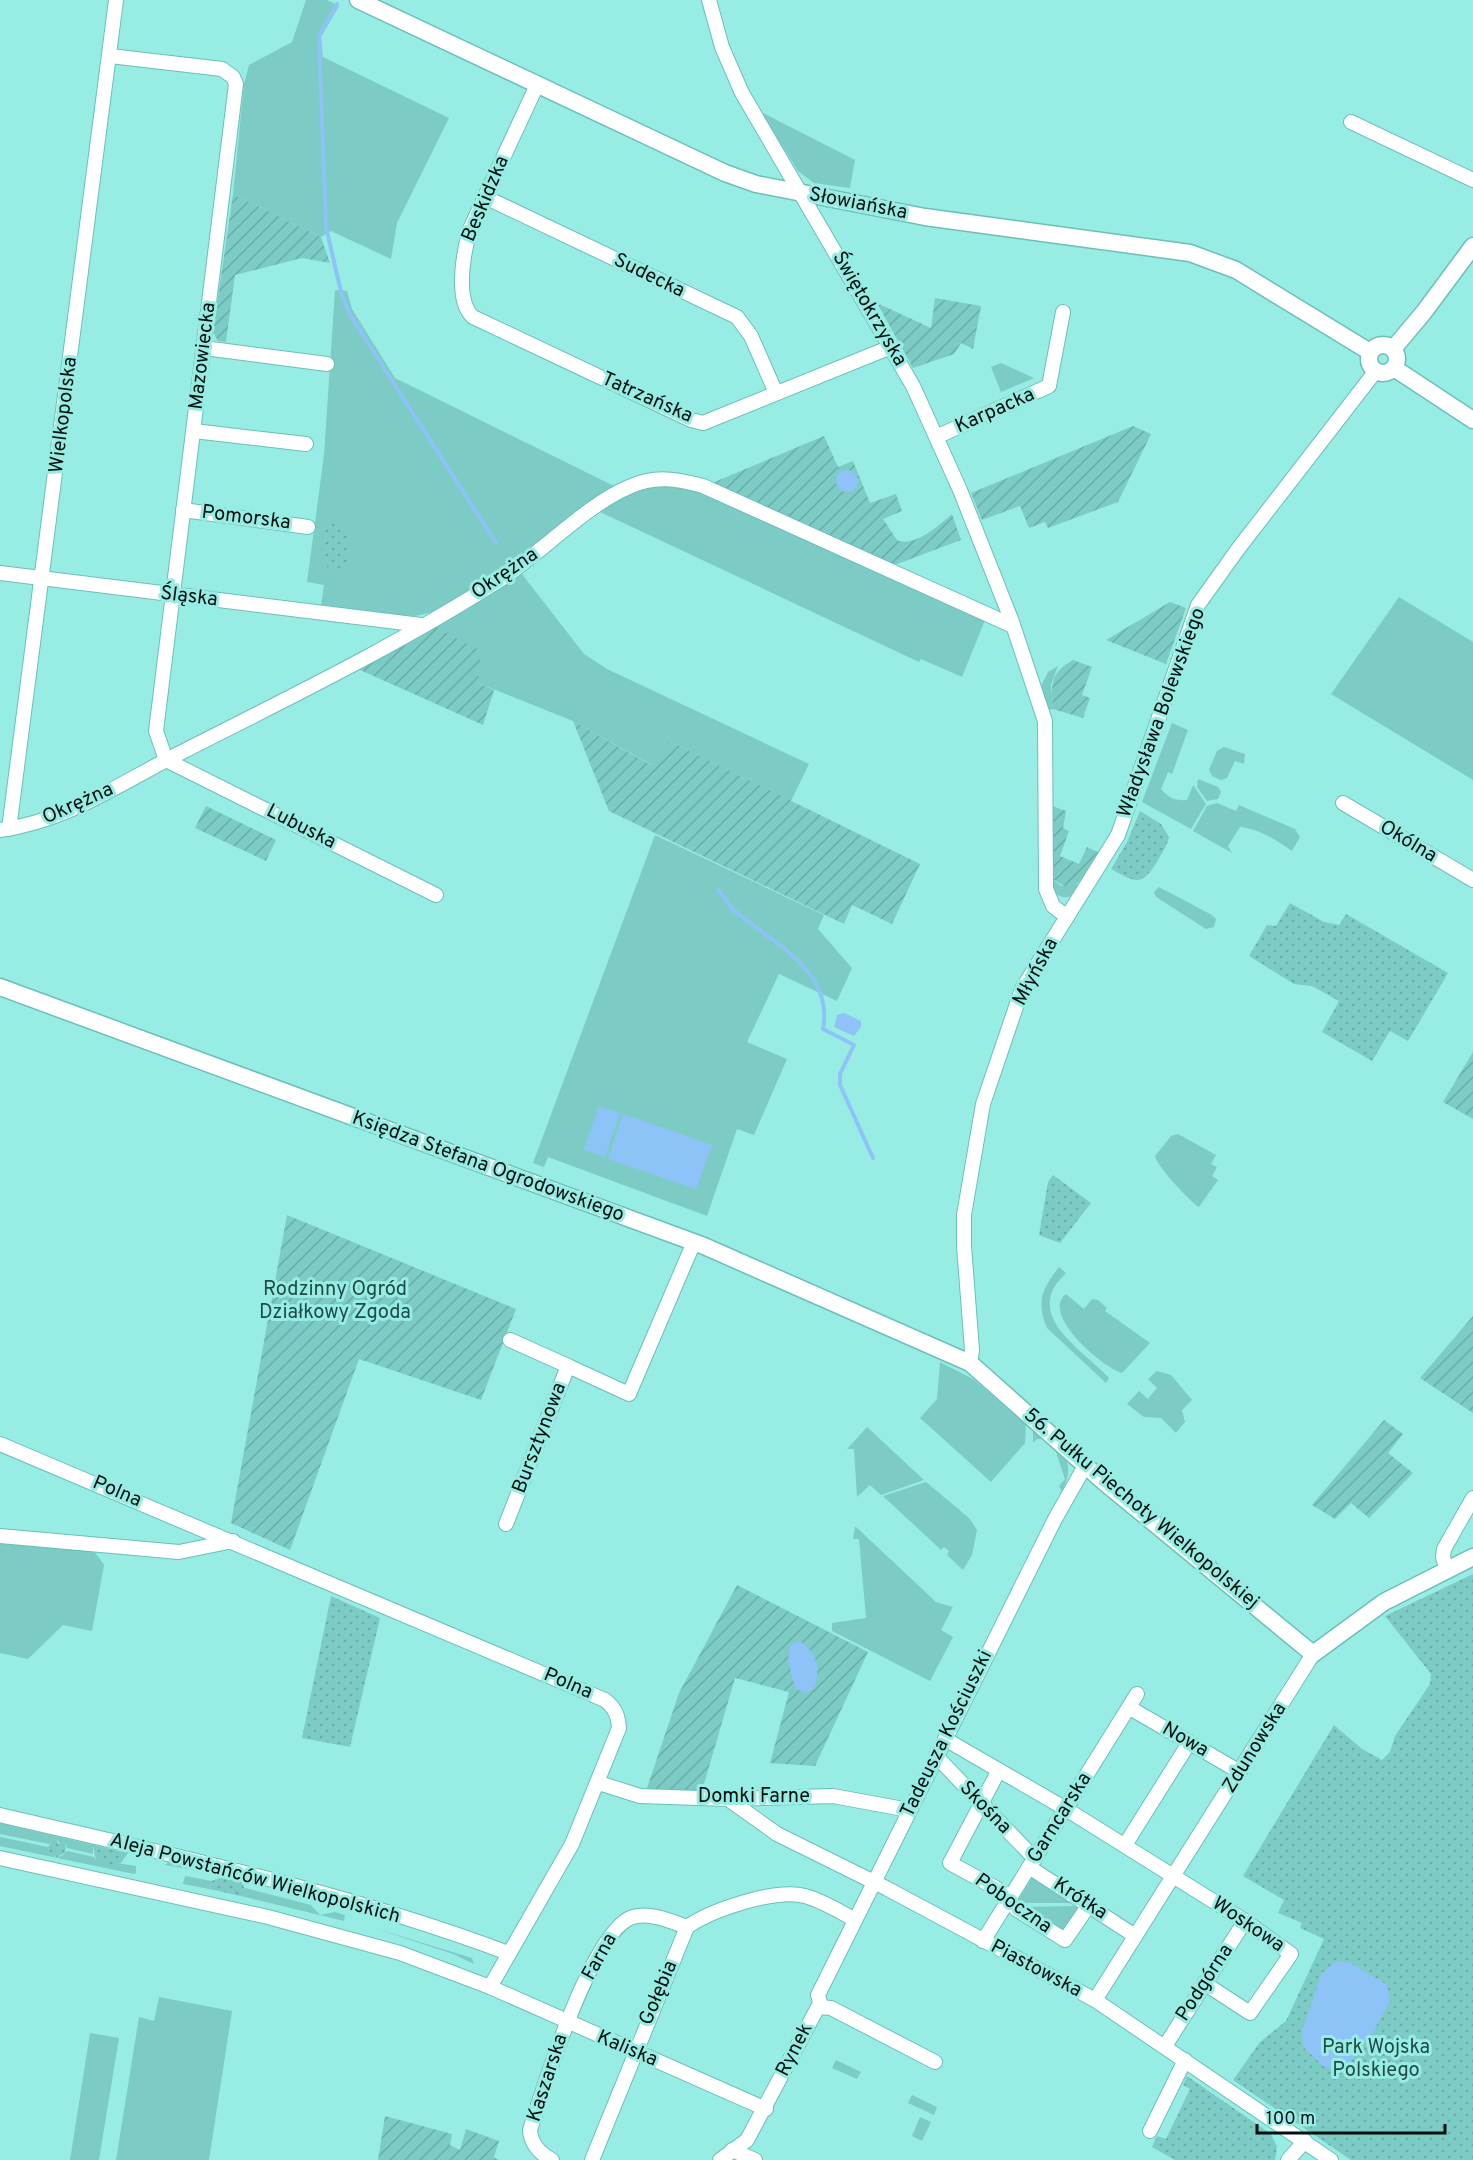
<svg xmlns="http://www.w3.org/2000/svg" width="1473" height="2160" viewBox="0 0 1473 2160" font-family="Overpass,sans-serif">
<style>
.grass{fill:#7ccbc4}
.park{fill:url(#park-dots)}
.garden{fill:url(#garden-furrows)}
.water{fill:#8ec3f7}
.lines{fill:none;stroke-linecap:round;stroke-linejoin:round}
.stream{stroke:#8ec3f7;stroke-width:4}
.minor-casing{stroke:#6ac0b8;stroke-width:16}
.tertiary-casing{stroke:#6ac0b8;stroke-width:19}
.minor{stroke:#fff;stroke-width:14}
.tertiary{stroke:#fff;stroke-width:16}
.labels{text-anchor:middle;dominant-baseline:central;stroke-width:6;stroke-linejoin:round;paint-order:stroke}
.street-label{font-size:20px;fill:#00110f;stroke:#97ede4}
.park-label{font-size:20px;fill:#1f4b47;stroke:#97ede4}
</style>
<defs>
<pattern id="park-dots" width="8" height="8" patternUnits="userSpaceOnUse" patternTransform="scale(1.5)"><rect width="8" height="8" fill="#7ccbc4"/><path d="M2 2h.1M6 6h.1" fill="none" stroke="#69ada7" stroke-width="1.8" stroke-linecap="round"/></pattern>
<pattern id="garden-furrows" width="10" height="10" patternUnits="userSpaceOnUse" patternTransform="scale(1.5)"><rect width="10" height="10" fill="#7ccbc4"/><path d="M-1 1l2-2M0 10L10 0M9 11l2-2" fill="none" stroke="#69ada7"/></pattern>
</defs>
<rect width="100%" height="100%" fill="#97ede4"/>
<g class="grass">
<path d="M306,0H327L339,6L321,37L323,57L449,118L397,223L391,259L331,231L321,237L233,194L244,84L249,65L292,42Z"/>
<path d="M761,112L855,160L850,188L814,183L798,171Z"/>
<path d="M335,290L347,291L352,309L395,378L618,488L544,544L437,611L415,616L395,615L321,605L324,585L307,582L324,455Z"/>
<path d="M1001,363L1034,378L1001,392L991,367Z"/>
<path d="M655,483L693,487L985,620L962,677L921,659L919,662L598,511L619,497Z"/>
<path d="M522,574L584,654L607,669L809,764L791,801L669,741L652,765L573,721L478,683L434,626Z"/>
<path d="M1399,597L1473,642V780L1331,694Z"/>
<path d="M1058,666L1051,685L1053,709L1048,710L1041,686L1048,672Z"/>
<path d="M1172,723L1188,730L1172,774L1168,772L1161,789C1169,798 1175,801 1187,800L1193,785L1206,804L1191,829L1142,802Z"/>
<path d="M1224,747L1245,754L1244,764L1235,761L1227,778L1221,780L1212,776L1209,770L1217,751Z"/>
<path d="M1198,779L1218,787L1221,792L1218,799L1207,801L1197,787Z"/>
<path d="M1217,803L1236,811L1239,805L1295,829L1300,837L1292,851C1276,840 1260,829 1240,827L1228,846L1232,853L1193,831L1207,806Z"/>
<path d="M655,835L824,915L818,929L852,968L837,1001L779,974L747,1042L787,1059L754,1135L737,1129L707,1216L548,1157L544,1167L533,1163Z"/>
<path d="M1098,852L1073,895C1059,902 1051,891 1050,878L1061,886L1078,884Z"/>
<path d="M1159,887L1212,915L1216,919L1214,927L1206,929L1156,897L1154,892Z"/>
<path d="M1178,1134L1216,1155L1211,1164L1217,1167L1212,1176L1218,1180L1199,1207C1190,1202 1156,1165 1155,1156L1171,1136Z"/>
<path d="M1059,1267L1066,1273C1061,1279 1054,1285 1052,1292C1038,1326 1090,1356 1109,1378L1106,1383L1047,1328C1036,1301 1042,1289 1059,1267Z"/>
<path d="M1066,1294L1084,1309L1092,1299L1098,1300L1107,1308L1105,1311L1150,1343L1122,1373C1102,1367 1040,1314 1066,1294Z"/>
<path d="M940,1362L973,1379L1026,1425L1025,1443L991,1482L920,1418L937,1399Z"/>
<path d="M1157,1371L1171,1375L1192,1400L1182,1410L1185,1422L1176,1433L1161,1418L1144,1417L1127,1404L1139,1391L1148,1399L1157,1388L1148,1379Z"/>
<path d="M867,1427L924,1480L881,1495L870,1485L857,1497L854,1449H847Z"/>
<path d="M1033,1427C1058,1450 1079,1456 1062,1492L1059,1486L1065,1479L1056,1452L1043,1439H1037L1033,1443Z"/>
<path d="M926,1482L969,1518L977,1530L972,1555L963,1570L947,1555L949,1551L944,1547L941,1550L883,1496Z"/>
<path d="M855,1526L936,1602L953,1607L941,1630L953,1637L930,1681L832,1631V1623L866,1618L859,1539H853Z"/>
<path d="M0,1543L94,1551L104,1565L92,1631L63,1625L28,1659L0,1653Z"/>
<path d="M0,1823L93,1845V1854L67,1848L66,1843L60,1844L57,1839L49,1844L0,1834Z"/>
<path d="M0,1837L48,1847L55,1857L62,1856L67,1851L94,1857L96,1860L136,1866V1873L134,1874L0,1846Z"/>
<path d="M170,1861L219,1871L311,1896L310,1898L240,1880C234,1875 178,1868 165,1865Z"/>
<path d="M1034,1874L1076,1903H1017Z"/>
<path d="M185,1876L212,1881L209,1889L183,1884Z"/>
<path d="M245,1888L311,1905L320,1915L335,1912L345,1915L344,1921L245,1897Z"/>
<path d="M1079,1906L1066,1933L1019,1907Z"/>
<path d="M371,1927L472,1958L474,1964L453,1954Z"/>
<path d="M159,1997L232,2011L209,2160H116L139,2017L154,2021Z"/>
<path d="M90,2033L119,2038L99,2160H70Z"/>
<path d="M836,2060L861,2072L857,2079L832,2068Z"/>
<path d="M912,2095L937,2107L934,2115L908,2103Z"/>
<path d="M920,2117L931,2122L922,2141L912,2136Z"/>
</g>
<g class="park">
<path d="M333,521L342,523C351,538 354,560 338,571L328,568C319,554 318,532 333,521Z"/>
<path d="M1140,811L1161,824L1169,837C1167,846 1162,853 1158,860C1142,887 1137,883 1111,869L1127,842Z"/>
<path d="M1290,903L1324,922L1339,925L1346,914L1448,973L1408,1041L1390,1031L1372,1061L1322,1032L1339,1001L1312,986L1294,984L1249,956L1267,925L1276,926Z"/>
<path d="M1053,1175L1091,1203L1060,1243L1039,1235L1048,1182Z"/>
<path d="M1473,1574V2160H1351L1233,2080L1260,2042L1286,2021L1324,1939L1300,1928L1302,1923L1278,1913L1284,1900L1243,1876L1334,1725L1362,1749L1382,1760L1390,1752L1395,1736L1430,1684L1431,1674L1385,1616Z"/>
<path d="M331,1596L380,1618L350,1747L302,1738Z"/>
<path d="M57,1838L58,1844L66,1843L65,1853L57,1857L51,1854L48,1847L51,1842Z"/>
<path d="M93,1845L128,1853L121,1863L107,1866L96,1860Z"/>
<path d="M226,1875C239,1877 246,1883 245,1897L209,1889L212,1881Z"/>
<path d="M1187,2076L1271,2134L1277,2147L1275,2160H1175L1152,2147L1157,2136L1166,2139L1190,2089L1183,2085Z"/>
</g>
<g class="garden">
<path d="M233,194L321,237L330,263L302,258L235,275L226,342L218,341L213,332Z"/>
<path d="M935,298L981,306L973,349L961,343L954,354L913,368L877,303L931,328Z"/>
<path d="M1133,426L1151,434L1118,502L1048,528L1045,522L1029,528L1020,506L982,520L971,493Z"/>
<path d="M824,436L838,467L853,461L870,503L896,494L902,511L883,519L897,540C913,548 940,525 952,514L961,540L892,566L712,483Z"/>
<path d="M1170,602L1186,608L1166,664L1106,640Z"/>
<path d="M434,626L481,651L478,683L494,690L483,725L358,669Z"/>
<path d="M1073,660L1092,667L1082,695L1090,698L1083,718L1053,709C1051,684 1050,673 1073,660Z"/>
<path d="M573,721L651,765L669,741L920,864L892,924L852,905L844,924L609,811Z"/>
<path d="M206,806L276,840L266,861L195,828Z"/>
<path d="M1052,806L1066,811L1063,828L1069,831L1060,856L1079,864L1087,847L1098,852C1086,871 1077,901 1052,878Z"/>
<path d="M1473,1052V1119L1443,1102Z"/>
<path d="M287,1215L516,1309L481,1400L359,1359L290,1550L231,1523Z"/>
<path d="M1473,1316V1413L1420,1378Z"/>
<path d="M1384,1420L1403,1434L1388,1453L1413,1473L1369,1518L1351,1503L1335,1519L1312,1505Z"/>
<path d="M737,1585L868,1652L815,1766L770,1763L789,1692L735,1678L702,1791H646L679,1693Z"/>
<path d="M385,2116L452,2134L450,2145L460,2150L466,2129L499,2141L494,2157L498,2160H378Z"/>
</g>
<g class="water">
<circle cx="847" cy="481" r="11"/>
<path d="M844,1013L861,1021V1027L854,1036L834,1027L837,1015Z"/>
<path d="M599,1106L620,1113L605,1157L584,1150Z"/>
<path d="M623,1114L712,1145L696,1189L608,1159Z"/>
<path d="M800,1641C818,1653 821,1671 813,1690L805,1693L795,1688L788,1661L790,1645Z"/>
<path d="M1337,1961L1349,1962L1387,1985L1390,2001L1372,2034L1350,2062L1335,2070L1323,2066L1303,2047L1302,2031L1322,1973Z"/>
</g>
<g class="lines">
<g class="stream">
<path d="M337,4L319,36L326,227L341,292L350,315L496,543"/>
<path d="M718,890C724,897 729,905 736,912C773,943 834,971 823,1029L854,1045L840,1074V1085L873,1158"/>
</g>
<defs>
<g id="minor">
<path d="M709,0L722,47L742,93L913,386L960,490L1011,619L1045,721L1046,889L1053,906L1067,917"/>
<path d="M110,56L222,69L233,77L236,84L156,731L166,760L436,895"/>
<path d="M537,85L470,229C464,251 454,300 473,317L691,420L703,423L891,347"/>
<path d="M1351,122L1473,180"/>
<path d="M485,197L737,317L751,336L776,393"/>
<path d="M204,348L327,364"/>
<path d="M194,431L306,444"/>
<path d="M936,437L1049,386L1063,312"/>
<path d="M183,510L308,527"/>
<path d="M0,573L421,625"/>
<path d="M1343,803L1473,880"/>
<path d="M9,829L116,0"/>
<path d="M0,830C68,821 122,782 182,752C290,697 402,643 504,577C543,551 588,504 629,487C655,475 677,479 703,486L1013,626"/>
<path d="M510,1340L568,1366"/>
<path d="M970,1363L972,1350L964,1246V1215L983,1104L1022,989L1118,835L1198,605L1238,549L1375,372"/>
<path d="M0,1444L605,1700C615,1708 618,1715 619,1728L572,1844L490,1987"/>
<path d="M506,1524L568,1366L629,1394L694,1242"/>
<path d="M0,1536L179,1552L233,1541"/>
<path d="M1447,1571L1443,1557L1444,1549L1473,1498"/>
<path d="M1130,1708L1240,1772"/>
<path d="M945,1739L1066,1809L1245,1921L1291,1954L1250,2013L1204,1983"/>
<path d="M936,1756L1035,1859"/>
<path d="M999,1770L950,1863L1003,1892L1016,1909L1065,1940L1089,1905"/>
<path d="M599,1783L640,1796L728,1799L833,1796L909,1810"/>
<path d="M728,1799L777,1834L886,1888L1095,2000L1331,2160"/>
<path d="M0,1815C171,1855 343,1891 508,1953"/>
<path d="M1125,1845L1189,1743"/>
<path d="M0,1858L268,1917L400,1953L490,1987L766,2109"/>
<path d="M1029,1867L1129,1932"/>
<path d="M687,1927C711,1910 776,1888 805,1896C823,1901 839,1911 855,1920"/>
<path d="M983,1941L1137,1694"/>
<path d="M1095,2000L1313,1654"/>
<path d="M821,2006L818,1995L1055,1519L1085,1466"/>
<path d="M1165,2046L1245,1921"/>
<path d="M1150,2131L1185,2060"/>
<path d="M732,2150L755,2160"/>
<path d="M552,2160C539,2153 531,2144 530,2130C543,2089 593,1928 633,1917C650,1912 671,1921 687,1927"/>
<path d="M592,2160L687,1927"/>
<path d="M720,2160L747,2140L818,2007L831,2008L935,2062"/>
<path d="M1288,2160L1305,2141"/>
</g>
<g id="tertiary">
<path d="M358,0L725,173L756,184L925,217L1190,253L1236,270L1370,352"/>
<circle cx="1383" cy="359" r="14"/>
<path d="M1393,349L1424,312L1473,246"/>
<path d="M1394,368L1473,420"/>
<path d="M0,987L704,1246L970,1363L1104,1482L1313,1654L1384,1602L1473,1557"/>
</g>
</defs>
<use href="#minor" class="minor-casing"/>
<use href="#tertiary" class="tertiary-casing"/>
<use href="#minor" class="minor"/>
<use href="#tertiary" class="tertiary"/>
</g>
<g class="labels">
<g class="street-label">
<text transform="translate(486 199) rotate(-67)">Beskidzka</text>
<text transform="translate(858 204) rotate(11)">Słowiańska</text>
<text transform="translate(649 276) rotate(26)">Sudecka</text>
<text transform="translate(869 309) rotate(60)">Świętokrzyska</text>
<text transform="translate(203 356) rotate(-83)">Mazowiecka</text>
<text transform="translate(647 398) rotate(24)">Tatrzańska</text>
<text transform="translate(995 411) rotate(-24)">Karpacka</text>
<text transform="translate(64 415) rotate(-83)">Wielkopolska</text>
<text transform="translate(246 518) rotate(7)">Pomorska</text>
<text transform="translate(505 574) rotate(-34)">Okrężna</text>
<text transform="translate(189 597) rotate(7)">Śląska</text>
<text transform="translate(1162 713) rotate(-70)">Władysława Bolewskiego</text>
<text transform="translate(78 804) rotate(-24)">Okrężna</text>
<text transform="translate(301 827) rotate(27)">Lubuska</text>
<text transform="translate(1408 842) rotate(31)">Okólna</text>
<text transform="translate(1036 972) rotate(-62)">Młyńska</text>
<text transform="translate(488 1167) rotate(20)">Księdza Stefana Ogrodowskiego</text>
<text transform="translate(540 1438) rotate(-69)">Bursztynowa</text>
<text transform="translate(117 1492) rotate(23)">Polna</text>
<text transform="translate(1141 1509) rotate(40)">56. Pułku Piechoty Wielkopolskiej</text>
<text transform="translate(568 1684) rotate(23)">Polna</text>
<text transform="translate(947 1734) rotate(-64)">Tadeusza Kościuszki</text>
<text transform="translate(1185 1740) rotate(30)">Nowa</text>
<text transform="translate(1255 1748) rotate(-58)">Zdunowska</text>
<text x="754" y="1797">Domki Farne</text>
<text transform="translate(985 1808) rotate(46)">Skośna</text>
<text transform="translate(1060 1818) rotate(-58)">Garncarska</text>
<text transform="translate(255 1879) rotate(15)">Aleja Powstańców Wielkopolskich</text>
<text transform="translate(1080 1899) rotate(33)">Krótka</text>
<text transform="translate(1013 1904) rotate(35)">Poboczna</text>
<text transform="translate(1248 1925) rotate(34)">Woskowa</text>
<text transform="translate(600 1957) rotate(-61)">Farna</text>
<text transform="translate(1036 1969) rotate(28)">Piastowska</text>
<text transform="translate(1205 1983) rotate(-57)">Podgórna</text>
<text transform="translate(659 1993) rotate(-67)">Gołębia</text>
<text transform="translate(627 2049) rotate(23)">Kaliska</text>
<text transform="translate(795 2050) rotate(-63)">Rynek</text>
<text transform="translate(548 2078) rotate(-72)">Kaszarska</text>
</g>
<g class="park-label">
<text x="335" y="1290">Rodzinny Ogród<tspan x="335" dy="23">Działkowy Zgoda</tspan></text>
<text x="1376" y="2048">Park Wojska<tspan x="1376" dy="23">Polskiego</tspan></text>
</g>
</g>
<path d="M1257 2124v9h188v-9" fill="none" stroke="#00110f" stroke-width="3"/>
<text x="1266" y="2124" font-size="18" fill="#00110f" stroke="#97ede4" stroke-width="4.5" paint-order="stroke">100 m</text>
</svg>
